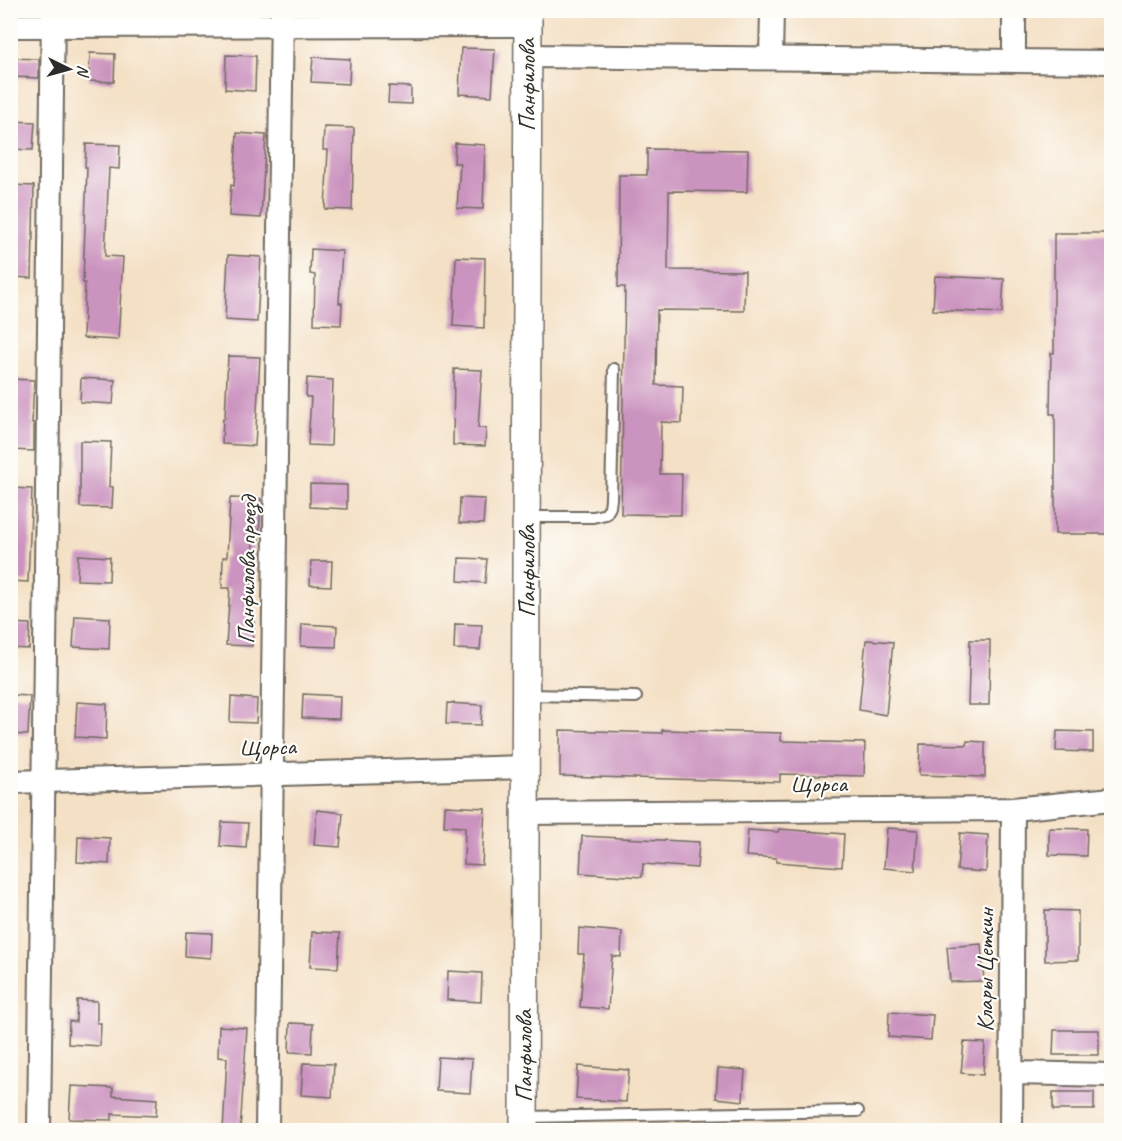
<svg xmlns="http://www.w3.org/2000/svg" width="1122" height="1141" viewBox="0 0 1122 1141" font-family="Caveat,sans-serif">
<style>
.building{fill:#cb93bf}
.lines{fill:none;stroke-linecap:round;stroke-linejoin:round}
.service-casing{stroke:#716a61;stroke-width:14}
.minor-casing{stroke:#716a61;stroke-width:26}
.tertiary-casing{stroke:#716a61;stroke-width:30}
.service{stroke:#fff;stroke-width:10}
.minor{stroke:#fff;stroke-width:22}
.tertiary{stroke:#fff;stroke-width:27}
.labels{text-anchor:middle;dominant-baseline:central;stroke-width:4.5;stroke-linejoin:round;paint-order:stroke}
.street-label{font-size:24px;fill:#2b2b2b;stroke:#fdfcf7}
</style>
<rect width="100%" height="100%" fill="#fdfcf7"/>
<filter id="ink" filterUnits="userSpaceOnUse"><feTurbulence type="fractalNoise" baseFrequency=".0167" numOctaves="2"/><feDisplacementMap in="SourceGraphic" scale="12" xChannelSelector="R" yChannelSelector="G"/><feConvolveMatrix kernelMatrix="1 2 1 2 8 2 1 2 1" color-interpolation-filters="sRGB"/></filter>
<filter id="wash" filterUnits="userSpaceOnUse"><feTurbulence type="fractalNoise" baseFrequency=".008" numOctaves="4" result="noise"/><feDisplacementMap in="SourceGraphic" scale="24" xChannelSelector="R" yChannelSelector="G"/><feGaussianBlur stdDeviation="1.35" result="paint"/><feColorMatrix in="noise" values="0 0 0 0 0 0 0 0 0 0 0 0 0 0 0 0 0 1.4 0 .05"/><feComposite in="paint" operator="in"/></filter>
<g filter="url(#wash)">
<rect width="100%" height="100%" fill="#f4e0c5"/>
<g id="blocks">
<g class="building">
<path d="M461,48L495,49L492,96L459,94Z"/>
<path d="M90,53L115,54L114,82L89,81Z"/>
<path d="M226,55L256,56L255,91L225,89Z"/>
<path d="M313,57L350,59L349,84L311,82Z"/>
<path d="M10,58L39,59V78L10,77Z"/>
<path d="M389,86L411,87V104L388,103Z"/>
<path d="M10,121L35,122L33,150L10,149Z"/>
<path d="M324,127L354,128L352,210L325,209L328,150H323Z"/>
<path d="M237,133L266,135L261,218L229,216L231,185L234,186Z"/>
<path d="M455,143L485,145L483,209L457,208L460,163H454Z"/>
<path d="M86,144L120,145L119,169L109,168L105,256L123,257L118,340L83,338L85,283H83L87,167H85Z"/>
<path d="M647,149L748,150L747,192L669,191L668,270L745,271L744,311L657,310L656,385L683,386L682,423L661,422L660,474H682L681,515L621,514L625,287H618L619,175H647Z"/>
<path d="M10,185L34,186L32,278L10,277Z"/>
<path d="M1054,233H1112V534H1055V414H1050L1051,353H1054Z"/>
<path d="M311,249L342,251L339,303H342L341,325L314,324L315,275L310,274Z"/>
<path d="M228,255L261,257L257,322L225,320Z"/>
<path d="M456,257L485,258L484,328L453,326Z"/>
<path d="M935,276L1004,279L1002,313L933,310Z"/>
<path d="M228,356L260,357L255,446L222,444L223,418H225Z"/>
<path d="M454,369L482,370L478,428H486L485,446L453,445Z"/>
<path d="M81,378L115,380L113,404L80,402Z"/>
<path d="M307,378L333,380L331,446L308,445L311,397H306Z"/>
<path d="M10,379L34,380L32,423H34V451L10,450Z"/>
<path d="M80,441L111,442L109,487H113L112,508L80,507Z"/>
<path d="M310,484L347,485V509L310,507Z"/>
<path d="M10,488L32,489L28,582L10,581Z"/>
<path d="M230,498L261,499L259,539H253L249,622H254L252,646L226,645L230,588H222L223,557H227Z"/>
<path d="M460,498L485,499L483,524L459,523Z"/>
<path d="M78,555L110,557L109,581L77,580Z"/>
<path d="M459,558L487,559L485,583L458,581Z"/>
<path d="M311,561H332L331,586L310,585Z"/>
<path d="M75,616L110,618L109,649L73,647Z"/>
<path d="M10,623L30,624L29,649L10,648Z"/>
<path d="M302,624L337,626L336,647L301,646Z"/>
<path d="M455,624L482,625L480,650L454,649Z"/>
<path d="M866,640L893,642L886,715L859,710Z"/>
<path d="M970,640H990L989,705H968Z"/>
<path d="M303,694L340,696L339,719L302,718Z"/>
<path d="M10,695L30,696L28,735L10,734Z"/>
<path d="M231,697L257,699L256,723L230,722Z"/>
<path d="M77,702L107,704L106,739L75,737Z"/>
<path d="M447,703L482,705L481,725L446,724Z"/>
<path d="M560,730L662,733V730L781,733V741L865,743L864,776L780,774V782L560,776Z"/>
<path d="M1057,731L1093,732V752L1056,751Z"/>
<path d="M967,741L985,742V777L919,775L920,744L966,745Z"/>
<path d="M445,806L485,808L482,865L464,864L465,827L444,826Z"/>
<path d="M317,810L343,813L340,847L314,845Z"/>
<path d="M222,822L248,823L246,848L220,846Z"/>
<path d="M887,828L918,830L915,871L884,868Z"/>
<path d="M1049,828L1087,829L1086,856L1049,855Z"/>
<path d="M779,829L844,834L842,867L776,862V858L746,856L748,830L778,832Z"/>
<path d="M960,833L988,835L986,872L957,870Z"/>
<path d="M78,836L110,838L109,864L77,862Z"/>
<path d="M582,836L699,842L697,868L643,864L642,877L580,873Z"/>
<path d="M1045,910L1078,911V960L1045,961Z"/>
<path d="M579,928L622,932L621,957L612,956L608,1009L580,1007L584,954H578Z"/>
<path d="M186,932L212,933L211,958L185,956Z"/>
<path d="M312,932L340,933L338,968L310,967Z"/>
<path d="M981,944L984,981L950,982L947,947Z"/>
<path d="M448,971L482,973L481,1002L447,1000Z"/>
<path d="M77,1000L97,1001V1023H101L100,1046L68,1044L69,1021L76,1022Z"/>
<path d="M889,1012L933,1015L931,1040L888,1037Z"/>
<path d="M290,1023L313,1024L312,1053L289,1052Z"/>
<path d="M219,1026L247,1028L240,1131H223L227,1058L218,1057Z"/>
<path d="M1054,1030H1099V1055H1053Z"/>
<path d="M964,1042L985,1043L983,1075L961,1073Z"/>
<path d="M438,1057L472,1059L470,1093L436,1091Z"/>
<path d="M303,1063L334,1064L332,1097L301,1095Z"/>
<path d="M578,1066L629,1070L626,1102L576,1099Z"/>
<path d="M718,1068L745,1070L743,1101L716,1098Z"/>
<path d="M71,1086L113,1088V1096L157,1099L156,1116L112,1114V1120L69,1119Z"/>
<rect x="1053" y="1092" width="41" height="18"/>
</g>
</g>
</g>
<g filter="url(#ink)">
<use href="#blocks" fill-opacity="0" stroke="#716a61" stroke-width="1.5"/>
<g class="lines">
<defs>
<g id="service">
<path d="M527,517H593L606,514L610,507L611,499L614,369"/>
<path d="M527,695L636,697"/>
<path d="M525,1117L858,1111"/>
</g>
<g id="minor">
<path d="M10,26L528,25"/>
<path d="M527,56L1112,62"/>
<path d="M771,58L772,10"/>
<path d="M1014,61V10"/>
<path d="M10,782L526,767"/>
<path d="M526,813L1013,809L1112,799"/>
<path d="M1012,1073L1112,1075"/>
<path d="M39,1130L53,10"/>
<path d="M267,1130L282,10"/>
<path d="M1011,1130L1013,809"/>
</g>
<path id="tertiary" d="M524,1130L528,10"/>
</defs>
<use href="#service" class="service-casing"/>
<use href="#minor" class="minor-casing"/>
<use href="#tertiary" class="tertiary-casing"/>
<use href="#service" class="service"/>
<use href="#minor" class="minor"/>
<use href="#tertiary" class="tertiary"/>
</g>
</g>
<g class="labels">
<g class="street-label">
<text transform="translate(527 85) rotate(-90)">Панфилова</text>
<text transform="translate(247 570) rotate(-89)">Панфилова проезд</text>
<text transform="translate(527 571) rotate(-90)">Панфилова</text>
<text transform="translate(268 747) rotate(-2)">Щорса</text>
<text transform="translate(819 784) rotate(-1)">Щорса</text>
<text transform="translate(985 970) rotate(-90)">Клары Цеткин</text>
<text transform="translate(524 1056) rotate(-90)">Панфилова</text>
</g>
</g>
<rect width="1122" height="1141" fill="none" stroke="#fdfcf7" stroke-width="36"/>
<g transform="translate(69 69) rotate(95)" stroke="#fdfcf7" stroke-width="4.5" paint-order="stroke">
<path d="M0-4.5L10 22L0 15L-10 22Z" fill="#2b2b2b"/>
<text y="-9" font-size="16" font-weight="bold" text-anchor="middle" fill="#2b2b2b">N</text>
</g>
</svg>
